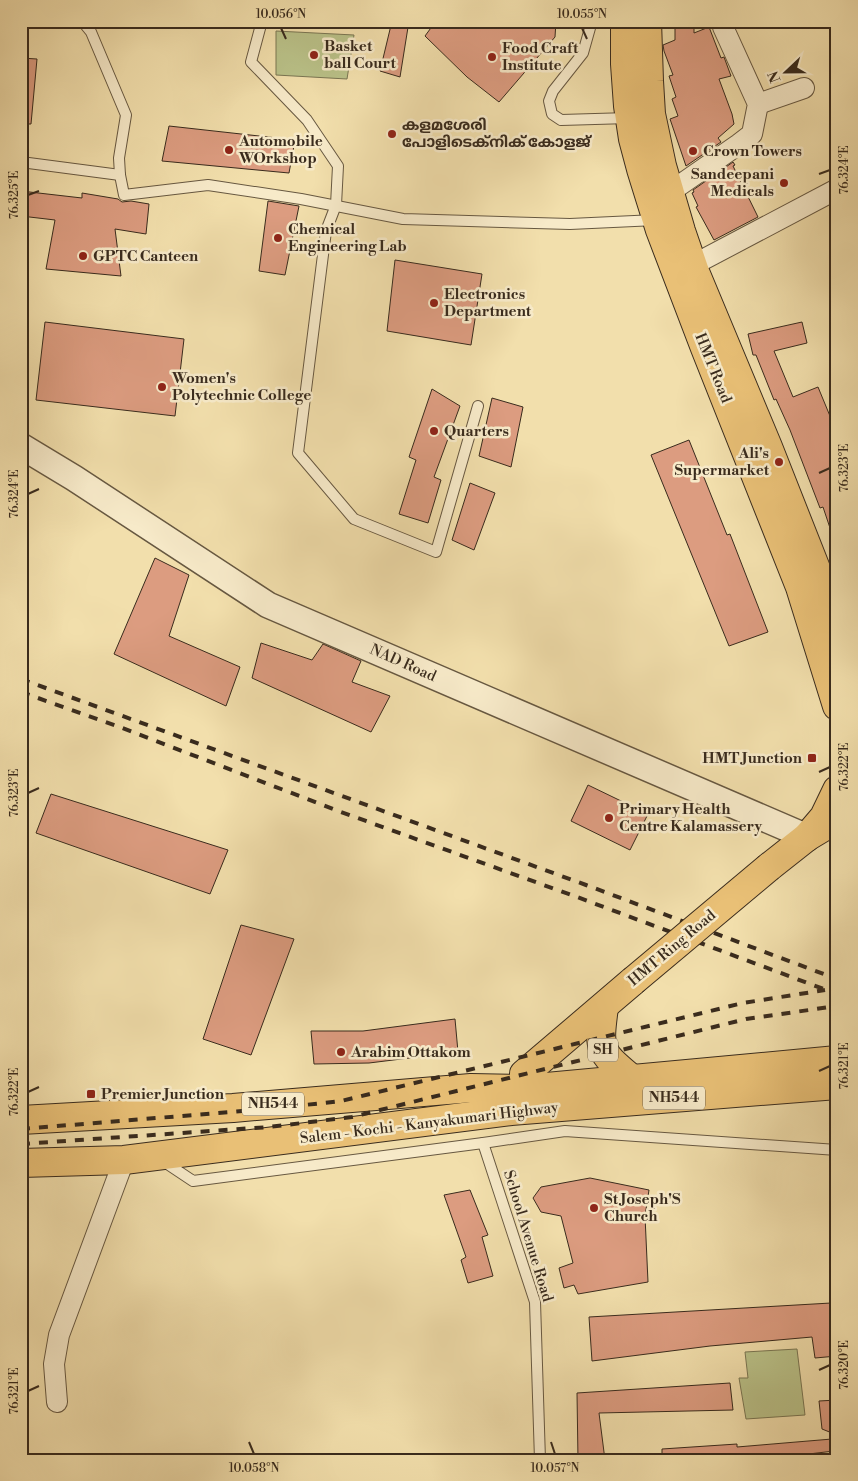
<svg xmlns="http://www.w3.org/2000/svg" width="858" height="1481" viewBox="0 0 858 1481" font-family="'Libre Bodoni','Noto Sans Malayalam',serif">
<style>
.green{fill:#bac289;stroke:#7a7653}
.building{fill:#dc9c80;stroke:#392b1d}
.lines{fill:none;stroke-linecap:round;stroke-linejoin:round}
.service-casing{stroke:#675841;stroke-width:12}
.minor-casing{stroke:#675841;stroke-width:22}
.tertiary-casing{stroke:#675841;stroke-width:28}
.primary-casing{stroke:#392b1d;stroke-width:30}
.trunk-casing{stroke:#392b1d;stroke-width:30}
.service{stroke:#f7eac9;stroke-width:10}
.minor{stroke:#f7eac9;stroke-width:20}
.tertiary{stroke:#f7eac9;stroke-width:25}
.primary{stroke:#e9c076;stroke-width:28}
.trunk{stroke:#e9c076;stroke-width:28}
.rail{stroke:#392b1d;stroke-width:4;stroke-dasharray:9 9;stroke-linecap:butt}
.trunk-bridge-casing{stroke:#392b1d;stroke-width:30;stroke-linecap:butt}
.trunk-bridge{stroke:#e9c076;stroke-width:28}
.ticks{fill:none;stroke:#392b1d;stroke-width:2}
.poi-dot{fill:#8f2418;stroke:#f7eac9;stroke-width:2}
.labels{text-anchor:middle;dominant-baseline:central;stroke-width:5;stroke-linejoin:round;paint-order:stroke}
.shield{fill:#f7eac9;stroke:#726451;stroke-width:1}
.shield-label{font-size:14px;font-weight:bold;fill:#392b1d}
.poi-label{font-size:15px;font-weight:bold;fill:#392b1d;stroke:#f7eac9;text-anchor:start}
.street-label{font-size:15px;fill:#392b1d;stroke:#f7eac9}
.neatline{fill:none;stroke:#392b1d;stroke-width:2}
.ticks-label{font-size:12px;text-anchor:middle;fill:#392b1d}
</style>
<rect width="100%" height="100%" fill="#f2dfac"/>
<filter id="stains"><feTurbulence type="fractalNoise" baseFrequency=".004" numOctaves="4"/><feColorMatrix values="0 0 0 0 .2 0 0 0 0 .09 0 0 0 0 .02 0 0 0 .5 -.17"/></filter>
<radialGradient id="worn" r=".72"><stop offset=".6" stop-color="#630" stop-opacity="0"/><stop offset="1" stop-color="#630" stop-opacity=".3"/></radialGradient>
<g class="green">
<path d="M276,31L354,35L347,79L276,75Z"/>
<path d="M797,1349L805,1415L746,1419L739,1378H748L745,1352Z"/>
</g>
<g class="building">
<path d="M392,21H409L400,77L380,71Z"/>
<path d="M436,21H556L555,37L499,102L467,77L425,36Z"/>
<path d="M675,21H694V33L709,27L721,58L724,57L731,76L719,79L732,114L734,124L718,138L721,142L686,166L670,119L678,116L672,99L676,97L669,76L673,75L664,51L663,45L675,40Z"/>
<path d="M21,58L37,59L31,124H21Z"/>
<path d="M169,126L295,140L289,173L162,161Z"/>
<path d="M733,162L735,165L733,166L758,217L714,240L696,207L698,206L692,193L694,192L693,190Z"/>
<path d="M21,191L82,198V193L118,199L122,202L131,201L149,204L146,234L115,229L121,276L46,269L55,220L21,216Z"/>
<path d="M268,201L299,206L285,275L259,271Z"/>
<path d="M395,260L482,274L471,345L387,331Z"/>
<path d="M45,322L184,339L175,416L36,400Z"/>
<path d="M802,322L807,343L774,351L793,397L818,387L837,433V540H834L823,507L820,508L790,430L776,399L774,400L756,355H753L748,334Z"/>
<path d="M432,389L460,406L434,477L441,480L428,523L399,514L416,460L409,457Z"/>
<path d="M492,398L523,407L511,467L479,456Z"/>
<path d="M689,440L727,535L730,534L768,632L729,646L651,455Z"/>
<path d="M470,483L495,493L474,550L452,540Z"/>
<path d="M155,558L189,575L169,636L240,667L226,706L114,654Z"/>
<path d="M261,643L312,660L323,644L361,661L352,682L390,696L371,732L252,678Z"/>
<path d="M588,785L648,814L630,850L571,821Z"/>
<path d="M51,794L228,850L210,894L36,833Z"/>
<path d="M241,925L294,939L251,1055L203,1039Z"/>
<path d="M455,1019L458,1052L369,1063L314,1064L311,1031H363Z"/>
<path d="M590,1178L649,1190L645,1216L648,1282L578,1294L574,1285L564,1288L559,1268L573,1263L561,1216L541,1212L533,1198L541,1187Z"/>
<path d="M470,1190L488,1235L482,1237L493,1276L468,1283L461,1260L466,1257L444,1195Z"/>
<path d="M831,1303L837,1356L815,1358L812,1337L710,1346L592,1361L589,1317Z"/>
<path d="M730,1383L733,1410L599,1413L605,1460H578L577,1393Z"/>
<path d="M837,1400V1435L822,1429L819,1401Z"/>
<path d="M832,1439L834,1451L758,1460H662V1449L737,1444V1447Z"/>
</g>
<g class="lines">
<defs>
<g id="service">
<path d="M82,21L91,32L126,115L119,158L120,175L124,195L208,185L301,199L403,219L570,224L656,220"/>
<path d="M262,21L251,62L307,120L338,166L336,205L326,231L298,453L354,519L436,552L478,406"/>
<path d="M592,21L583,53L553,91L549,101L552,114L561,120L629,118"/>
<path d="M21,162L120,175"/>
<path d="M483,1143L535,1302L540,1460"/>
<path d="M163,1161L193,1181L483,1143L565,1131L837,1150"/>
</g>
<g id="minor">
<path d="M758,104L804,88"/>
<path d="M670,192L739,144L752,134L758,104L723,27L725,21"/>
<path d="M693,265L837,189"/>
<path d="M57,1402L54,1364L59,1335L124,1160"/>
</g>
<path id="tertiary" d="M21,446L74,478L268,605L807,837"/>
<g id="primary">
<path d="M625,21V64L628,106L633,139L641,169L660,230L705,348L800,587L837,706"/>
<path d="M647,21L649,81L651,114L662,166L681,231L695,272L768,447L837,622"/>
<path d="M807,837L824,817L837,790"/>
<path d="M604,1007C598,1052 599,1051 633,1080"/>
</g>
<g id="trunk">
<path d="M769,867L807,837L837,819"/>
<path d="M525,1089L524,1074L633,981"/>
<path d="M21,1120L233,1108L471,1088L525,1089L837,1060"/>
<path d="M21,1163L124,1160L511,1111L837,1085"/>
</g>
</defs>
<use href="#service" class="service-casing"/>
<use href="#minor" class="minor-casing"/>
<use href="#tertiary" class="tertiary-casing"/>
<use href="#primary" class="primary-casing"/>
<use href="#trunk" class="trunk-casing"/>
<use href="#service" class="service"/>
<use href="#minor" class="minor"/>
<use href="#tertiary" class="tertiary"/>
<use href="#primary" class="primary"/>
<use href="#trunk" class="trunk"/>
<g class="rail">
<path d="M21,679L586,885L837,979"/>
<path d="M21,692L117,726L341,812L577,897L837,994"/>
<path d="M21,1129L268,1109L341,1101L743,1003L825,990"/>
<path d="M21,1144L269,1127L352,1117L746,1019L837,1006"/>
</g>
<defs>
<path id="trunk-bridge" d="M633,981L769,867"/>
</defs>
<use href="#trunk-bridge" class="trunk-bridge-casing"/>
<use href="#trunk-bridge" class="trunk-bridge"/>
</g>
<path class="ticks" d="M281,28L286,39M582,28L587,39M819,174L830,170M28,195L39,191M819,473L830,468M28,494L39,489M819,772L830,767M28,793L39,788M819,1071L830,1066M28,1092L39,1087M819,1370L830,1365M28,1391L39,1386M249,1442L254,1454M551,1442L555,1454"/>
<g class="poi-dot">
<circle cx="314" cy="55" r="5"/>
<circle cx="492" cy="57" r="5"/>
<circle cx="392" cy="134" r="5"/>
<circle cx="229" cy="150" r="5"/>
<circle cx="693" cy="151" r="5"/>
<circle cx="784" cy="183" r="5"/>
<circle cx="278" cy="238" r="5"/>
<circle cx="83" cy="256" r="5"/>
<circle cx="434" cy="303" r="5"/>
<circle cx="162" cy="387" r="5"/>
<circle cx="434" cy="431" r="5"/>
<circle cx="779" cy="462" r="5"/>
<rect x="807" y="753" width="10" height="10" rx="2.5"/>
<circle cx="609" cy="818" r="5"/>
<circle cx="341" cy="1052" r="5"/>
<rect x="86" y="1089" width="10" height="10" rx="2.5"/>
<circle cx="594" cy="1208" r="5"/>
</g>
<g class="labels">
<g class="shield">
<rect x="588" y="1038.5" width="30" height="23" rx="4"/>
<rect x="643" y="1086.5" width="62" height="23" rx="4"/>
<rect x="242" y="1092.5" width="62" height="23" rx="4"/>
</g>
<g class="shield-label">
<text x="603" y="1050">SH</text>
<text x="674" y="1098">NH544</text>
<text x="273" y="1104">NH544</text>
</g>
<g class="poi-label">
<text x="324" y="46">Basket<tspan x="324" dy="17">ball Court</tspan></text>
<text x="502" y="48">Food Craft<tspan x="502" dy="17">Institute</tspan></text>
<text x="402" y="125">കളമശേരി<tspan x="402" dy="17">പോളിടെക്നിക് കോളജ്</tspan></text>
<text x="239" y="141">Automobile<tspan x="239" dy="17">WOrkshop</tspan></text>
<text x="703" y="151">Crown Towers</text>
<text x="774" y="174" text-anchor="end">Sandeepani<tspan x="774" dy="17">Medicals</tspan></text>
<text x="288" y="229">Chemical<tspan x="288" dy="17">Engineering Lab</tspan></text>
<text x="93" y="256">GPTC Canteen</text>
<text x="444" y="294">Electronics<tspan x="444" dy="17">Department</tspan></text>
<text x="172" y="378">Women's<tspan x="172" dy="17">Polytechnic College</tspan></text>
<text x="444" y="431">Quarters</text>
<text x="769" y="453" text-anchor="end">Ali's<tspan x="769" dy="17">Supermarket</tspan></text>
<text x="802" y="758" text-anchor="end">HMT Junction</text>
<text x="619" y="809">Primary Health<tspan x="619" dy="17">Centre Kalamassery</tspan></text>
<text x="351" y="1052">Arabim Ottakom</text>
<text x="101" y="1094">Premier Junction</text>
<text x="604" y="1199">St Joseph'S<tspan x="604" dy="17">Church</tspan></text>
</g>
<g class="street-label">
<text transform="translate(713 368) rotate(68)">HMT Road</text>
<text transform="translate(403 663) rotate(24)">NAD Road</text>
<text transform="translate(672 948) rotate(-40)">HMT Ring Road</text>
<text transform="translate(429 1123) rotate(-7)">Salem - Kochi - Kanyakumari Highway</text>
<text transform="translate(528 1236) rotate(73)">School Avenue Road</text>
</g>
</g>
<rect width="858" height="1481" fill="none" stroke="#f2dfac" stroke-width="55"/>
<g transform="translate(786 72) rotate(248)" stroke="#f7eac9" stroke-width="4" paint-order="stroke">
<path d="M0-4L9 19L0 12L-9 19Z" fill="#392b1d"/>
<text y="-8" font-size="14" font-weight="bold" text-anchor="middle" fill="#392b1d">N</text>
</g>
<rect x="28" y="28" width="802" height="1426" class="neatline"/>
<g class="ticks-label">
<text x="281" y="18">10.056°N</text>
<text x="582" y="18">10.055°N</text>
<text transform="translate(844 170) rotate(-90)" y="4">76.324°E</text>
<text transform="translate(14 195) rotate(-90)" y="4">76.325°E</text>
<text transform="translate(844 468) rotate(-90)" y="4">76.323°E</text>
<text transform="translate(14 494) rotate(-90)" y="4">76.324°E</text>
<text transform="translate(844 767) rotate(-90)" y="4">76.322°E</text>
<text transform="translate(14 793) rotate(-90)" y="4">76.323°E</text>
<text transform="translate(844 1066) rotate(-90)" y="4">76.321°E</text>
<text transform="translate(14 1092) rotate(-90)" y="4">76.322°E</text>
<text transform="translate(844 1365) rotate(-90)" y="4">76.320°E</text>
<text transform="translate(14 1391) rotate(-90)" y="4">76.321°E</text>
<text x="254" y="1472">10.058°N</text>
<text x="555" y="1472">10.057°N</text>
</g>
<rect width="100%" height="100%" filter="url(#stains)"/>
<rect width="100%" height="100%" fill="url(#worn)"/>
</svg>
